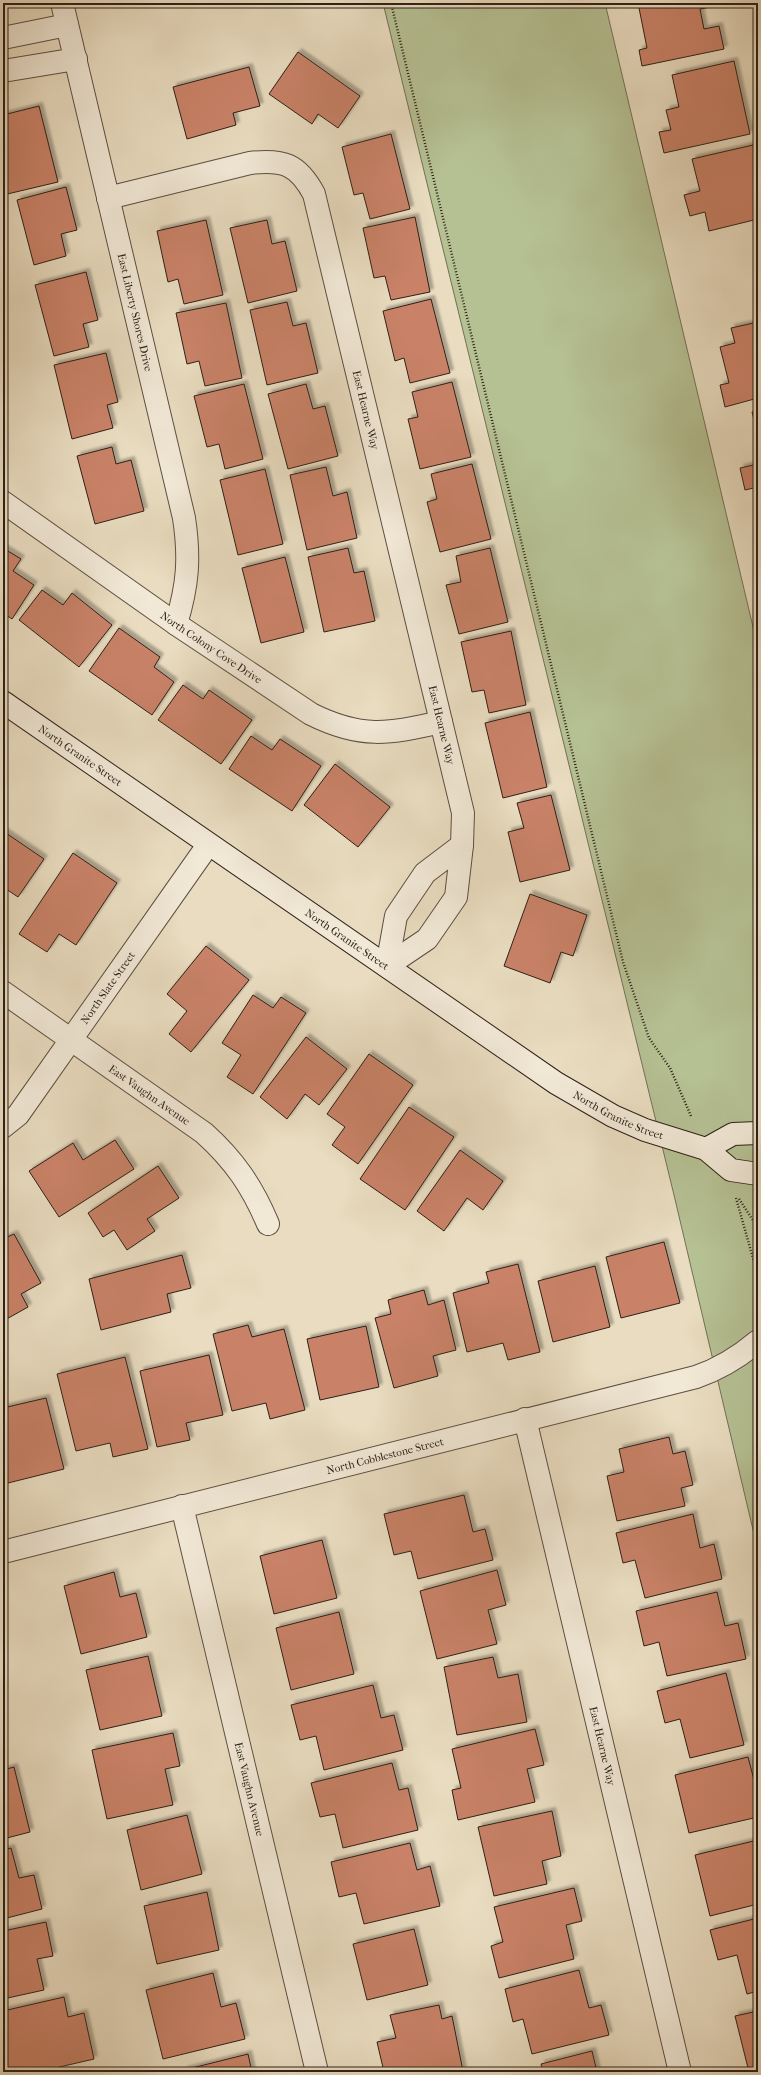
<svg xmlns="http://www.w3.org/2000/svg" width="761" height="2075" viewBox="0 0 761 2075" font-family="'IM FELL French Canon',serif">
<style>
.green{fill:#b5c093;stroke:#727055}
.building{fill:#c98267;stroke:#2e2017;filter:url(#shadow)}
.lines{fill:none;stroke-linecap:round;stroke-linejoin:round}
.street-casing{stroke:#5d4f41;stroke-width:24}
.secondary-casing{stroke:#2e2017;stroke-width:24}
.path{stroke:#2e2017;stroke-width:2.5;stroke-dasharray:1 2;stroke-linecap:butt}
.street{stroke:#f1e8d6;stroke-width:22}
.secondary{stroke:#f1e8d6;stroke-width:22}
.labels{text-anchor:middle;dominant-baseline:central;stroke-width:3;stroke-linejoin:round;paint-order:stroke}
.street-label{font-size:11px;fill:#2e2017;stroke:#f1e8d6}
</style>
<defs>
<filter id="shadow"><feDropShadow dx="3.5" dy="-3.5" stdDeviation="1" flood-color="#0004"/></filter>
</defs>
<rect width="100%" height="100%" fill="#e9dcc0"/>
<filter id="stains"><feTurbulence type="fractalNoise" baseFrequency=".005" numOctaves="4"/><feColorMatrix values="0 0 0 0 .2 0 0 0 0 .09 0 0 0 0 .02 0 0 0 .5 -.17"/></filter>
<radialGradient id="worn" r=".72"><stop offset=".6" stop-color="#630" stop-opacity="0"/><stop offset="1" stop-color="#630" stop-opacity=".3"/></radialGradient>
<path class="green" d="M383,3H605L758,648V1551L674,1195Z"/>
<g class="building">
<path d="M638,3H720L721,5L700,9L704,29L719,26L724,49L642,66L639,50L647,48Z"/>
<path d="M298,52L360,96L338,128L318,114L312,124L269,94Z"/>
<path d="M734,61L750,134L664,153L659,132L671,130L666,110L679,107L672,75Z"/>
<path d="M249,67L260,106L233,113L236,125L187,139L173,87Z"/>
<path d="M39,106L58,182L3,195V115Z"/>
<path d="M391,134L410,209L370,219L363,193L354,195L342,147Z"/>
<path d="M753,145L758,166V219L709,231L705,212L690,216L684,195L700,191L692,159Z"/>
<path d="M66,187L77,230L61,234L66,256L34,265L17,200Z"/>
<path d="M415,217L430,292L391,300L385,276L374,278L363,228Z"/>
<path d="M206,220L223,295L184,304L178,279L168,282L157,231Z"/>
<path d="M267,220L272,244L285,241L297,291L248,303L230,228Z"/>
<path d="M86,272L98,320L83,324L89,347L54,356L35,285Z"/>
<path d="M431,299L450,373L410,383L404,358L395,361L383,311Z"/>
<path d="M287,302L293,326L306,323L318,373L267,385L250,310Z"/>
<path d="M226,303L242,378L205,386L199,361L187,364L176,313Z"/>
<path d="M758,322V398L725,407L720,385L729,383L720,347L735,343L731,328Z"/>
<path d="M106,353L118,402L107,405L113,428L72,439L54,365Z"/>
<path d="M452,382L471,457L420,469L408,419L418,417L412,392Z"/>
<path d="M244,384L263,459L225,469L219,444L207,447L194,396Z"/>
<path d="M306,384L313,409L325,406L338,456L288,469L268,394Z"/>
<path d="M758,410V436L752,412Z"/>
<path d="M112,447L116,464L131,460L144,511L95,524L77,456Z"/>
<path d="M472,464L491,539L440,552L427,502L437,499L431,474Z"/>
<path d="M758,464V487L745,490L740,468Z"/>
<path d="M326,467L333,496L347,492L357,538L307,550L290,475Z"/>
<path d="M265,469L283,544L238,555L220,480Z"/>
<path d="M3,548L21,559L13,571L34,585L12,619L3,613Z"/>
<path d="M348,548L354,573L364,571L375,621L324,632L308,557Z"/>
<path d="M490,548L508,622L459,634L446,585L461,582L456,556Z"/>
<path d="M285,557L304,632L261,643L242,568Z"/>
<path d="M42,590L63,605L72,593L112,625L79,667L19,620Z"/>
<path d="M119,628L160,657L154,667L174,682L152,715L89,671Z"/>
<path d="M511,631L526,705L489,713L484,690L472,692L461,642Z"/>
<path d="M183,685L203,699L209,690L252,720L221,764L158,720Z"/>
<path d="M530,712L547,787L503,798L485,723Z"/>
<path d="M251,736L272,750L280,739L321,766L292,811L229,769Z"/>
<path d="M335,764L390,807L358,847L304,805Z"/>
<path d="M551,795L570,870L520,882L508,832L524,828L517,803Z"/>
<path d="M3,831L44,859L18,897L3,887Z"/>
<path d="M73,853L117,883L76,945L59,934L47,952L19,934Z"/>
<path d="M530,894L587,915L573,956L561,952L550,983L504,966Z"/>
<path d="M206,946L249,980L191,1052L169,1034L187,1011L167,994Z"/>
<path d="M253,995L273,1008L281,997L306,1013L253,1094L227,1077L241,1055L222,1043Z"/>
<path d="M306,1037L347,1069L319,1105L305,1094L287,1119L260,1097Z"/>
<path d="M369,1054L413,1085L358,1164L332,1145L345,1127L327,1114Z"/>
<path d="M409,1107L454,1137L405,1210L360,1179Z"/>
<path d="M115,1140L134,1169L59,1217L29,1171L73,1143L83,1160Z"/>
<path d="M460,1150L503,1181L483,1210L467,1198L444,1231L417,1211Z"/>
<path d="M158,1166L179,1198L147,1219L155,1231L127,1250L114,1230L103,1237L88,1213Z"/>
<path d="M14,1234L41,1283L21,1294L28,1307L3,1321V1239Z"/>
<path d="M664,1242L680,1303L621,1318L606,1257Z"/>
<path d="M182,1255L191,1288L167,1294L171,1312L101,1330L89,1279Z"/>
<path d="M518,1264L540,1352L508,1360L503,1343L467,1352L453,1293L489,1283L486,1272Z"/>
<path d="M595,1266L610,1327L553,1342L538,1281Z"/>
<path d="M424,1290L428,1305L444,1300L456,1350L433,1356L438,1376L394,1388L375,1318L391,1314L388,1300Z"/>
<path d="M248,1325L252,1337L284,1329L305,1410L270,1419L266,1403L232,1411L213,1334Z"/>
<path d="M366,1326L379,1387L320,1400L307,1339Z"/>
<path d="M209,1355L223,1415L186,1423L190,1440L157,1447L140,1371Z"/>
<path d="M125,1357L148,1449L113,1457L110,1443L76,1451L57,1374Z"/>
<path d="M46,1398L64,1469L4,1484L3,1408Z"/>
<path d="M669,1437L673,1454L685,1451L693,1485L681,1488L685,1506L617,1521L607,1476L624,1472L619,1449Z"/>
<path d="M464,1495L473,1532L485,1529L493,1560L418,1579L411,1551L394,1555L384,1514Z"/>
<path d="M693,1514L700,1548L714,1544L722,1579L645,1598L635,1560L623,1563L616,1533Z"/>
<path d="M322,1540L337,1598L274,1614L260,1556Z"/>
<path d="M497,1570L506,1605L488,1610L497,1644L437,1659L420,1591Z"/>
<path d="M114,1572L120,1597L136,1593L147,1637L81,1654L64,1586Z"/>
<path d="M717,1592L725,1626L738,1623L746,1659L667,1676L659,1642L644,1646L636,1611Z"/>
<path d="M339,1612L354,1674L291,1690L276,1628Z"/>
<path d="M148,1656L162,1716L100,1730L86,1670Z"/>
<path d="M493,1657L498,1678L518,1674L527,1722L457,1735L444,1667Z"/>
<path d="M726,1673L744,1745L690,1758L680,1719L665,1723L657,1691Z"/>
<path d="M373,1685L381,1718L394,1715L403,1750L324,1770L316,1736L300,1740L291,1705Z"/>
<path d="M535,1729L544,1765L527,1769L535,1802L458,1820L452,1790L461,1788L452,1749Z"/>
<path d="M173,1733L180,1766L165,1769L173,1805L107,1819L92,1750Z"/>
<path d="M748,1757L758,1795V1817L689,1833L675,1775Z"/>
<path d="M392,1763L399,1790L408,1788L418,1830L343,1848L335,1814L320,1817L311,1783Z"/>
<path d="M14,1767L30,1832L3,1839V1770Z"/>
<path d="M552,1811L561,1856L542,1861L547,1884L494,1896L478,1827Z"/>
<path d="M187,1815L202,1874L141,1890L127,1830Z"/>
<path d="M758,1840V1904L710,1916L695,1855Z"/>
<path d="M410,1843L417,1870L430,1866L440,1906L364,1924L356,1893L339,1897L331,1862Z"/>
<path d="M11,1848L19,1878L34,1875L42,1909L3,1919V1850Z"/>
<path d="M574,1888L582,1921L566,1925L574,1959L499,1978L491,1946L503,1942L494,1907Z"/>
<path d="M207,1892L219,1950L157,1964L144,1906Z"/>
<path d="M758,1918V1991L747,1994L737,1955L718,1960L710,1930Z"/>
<path d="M46,1922L53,1956L37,1959L44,1990L3,1999V1931Z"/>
<path d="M414,1929L428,1985L367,2000L353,1944Z"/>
<path d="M579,1970L589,2008L601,2005L609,2035L532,2054L523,2019L513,2022L505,1989Z"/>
<path d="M213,1973L221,2007L236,2003L245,2039L163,2059L146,1990Z"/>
<path d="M64,1997L68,2017L84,2013L94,2059L38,2072H3V2011Z"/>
<path d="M439,2005L442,2019L452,2016L463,2071L384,2072L377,2042L396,2038L390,2015Z"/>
<path d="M758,2011V2070L749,2072L735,2016Z"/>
<path d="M592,2051L597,2072H543L541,2064Z"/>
<path d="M248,2054L252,2072H184V2070Z"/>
</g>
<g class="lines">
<defs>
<g id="street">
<path id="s1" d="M62,3L184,518C190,558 188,585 176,624"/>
<path d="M3,38L67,25"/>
<path d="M3,71L76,59"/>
<path id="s2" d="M108,198L250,163C283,159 298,164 314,194L463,813L462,845L456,897L427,939L387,966"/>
<path id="s3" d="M3,502L176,624L311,714C361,739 388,734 441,722"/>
<path d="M387,966L396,916L425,873L462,845"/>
<path id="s4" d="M3,992L204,1133C234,1160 252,1186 268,1224"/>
<path id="s5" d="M3,1127L18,1115L208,845"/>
<path id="s6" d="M525,1419L680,2072"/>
<path id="s7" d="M182,1506L317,2072"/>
<path id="s8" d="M3,1552L696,1377C720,1369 739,1357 758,1341"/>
</g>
<g id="secondary">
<path id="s9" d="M3,702L556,1083L613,1116L645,1130L706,1149L731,1170L758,1174"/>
<path d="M706,1149L733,1134L758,1133"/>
</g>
</defs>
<use href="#street" class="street-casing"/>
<use href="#secondary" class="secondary-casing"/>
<g class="path">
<path d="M391,3L623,962L649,1038L670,1068L691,1116"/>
<path d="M736,1198L758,1276"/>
<path d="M739,1199L758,1228"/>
</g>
<use href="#street" class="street"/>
<use href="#secondary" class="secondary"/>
</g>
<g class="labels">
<g class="street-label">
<text stroke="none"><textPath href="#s1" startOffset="318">East Liberty Shores Drive</textPath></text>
<text stroke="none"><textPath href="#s2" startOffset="446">East Hearne Way</textPath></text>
<text stroke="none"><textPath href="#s3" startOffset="254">North Colony Cove Drive</textPath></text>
<text stroke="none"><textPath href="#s2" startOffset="770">East Hearne Way</textPath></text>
<text stroke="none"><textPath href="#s9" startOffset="94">North Granite Street</textPath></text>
<text stroke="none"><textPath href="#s9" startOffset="418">North Granite Street</textPath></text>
<text stroke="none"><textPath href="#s5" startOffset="175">North Slate Street</textPath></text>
<text stroke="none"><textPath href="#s4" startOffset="179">East Vaughn Avenue</textPath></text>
<text stroke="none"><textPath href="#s9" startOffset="742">North Granite Street</textPath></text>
<text stroke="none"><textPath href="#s8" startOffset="394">North Cobblestone Street</textPath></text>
<text stroke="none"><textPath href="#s6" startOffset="336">East Hearne Way</textPath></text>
<text stroke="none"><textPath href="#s7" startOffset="291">East Vaughn Avenue</textPath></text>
</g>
</g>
<rect width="761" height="2075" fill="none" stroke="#e9dcc0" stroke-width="16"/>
<rect x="4" y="4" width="753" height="2067" fill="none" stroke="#2e2017" stroke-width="2"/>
<rect x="8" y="8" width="745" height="2059" fill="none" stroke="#2e2017"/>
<rect width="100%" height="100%" filter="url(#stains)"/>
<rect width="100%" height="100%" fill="url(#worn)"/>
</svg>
